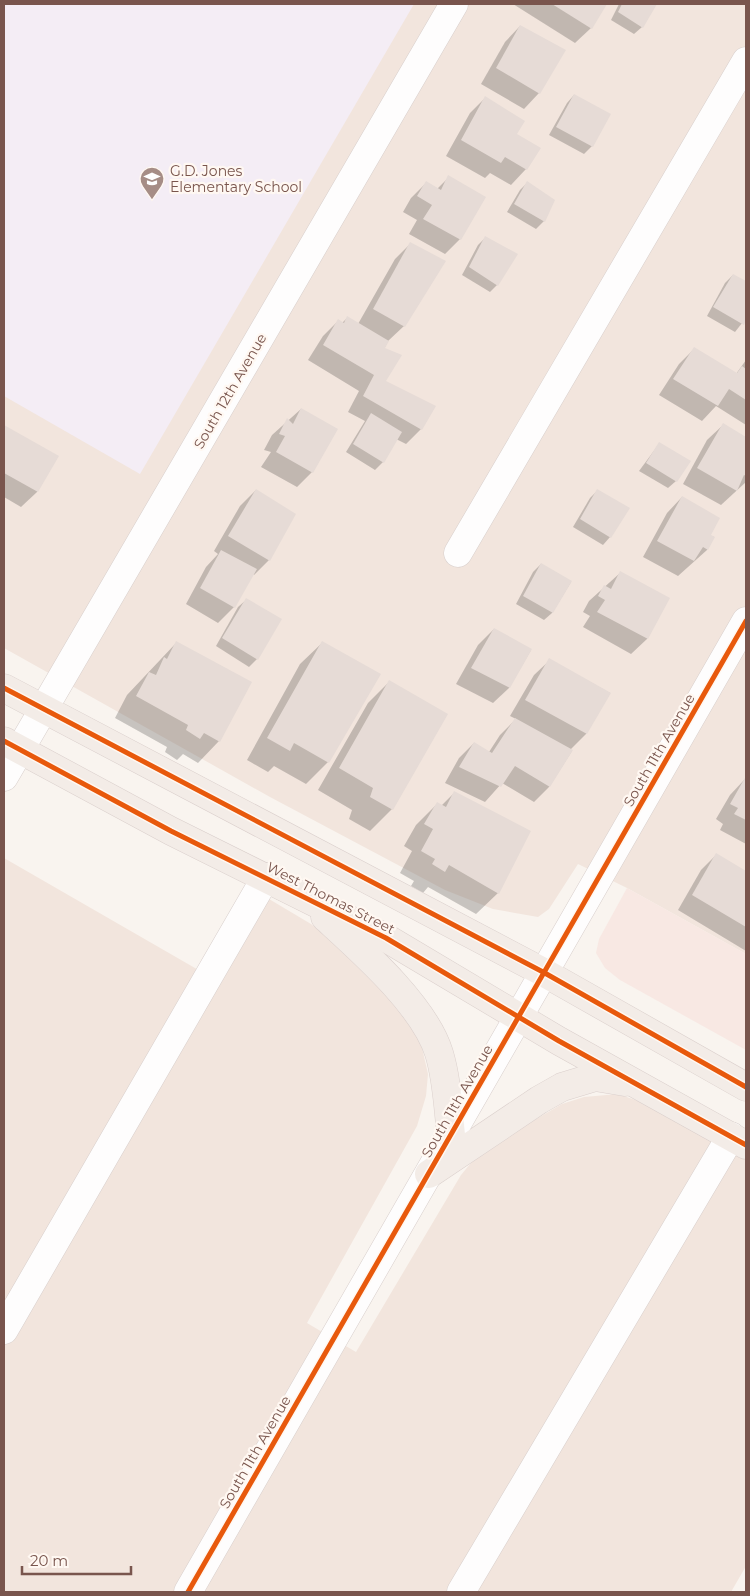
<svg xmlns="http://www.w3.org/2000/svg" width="750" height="1596" viewBox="0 0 750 1596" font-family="Montserrat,sans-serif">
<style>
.residential{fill:#f2e5dd}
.commercial{fill:#f8e8e3}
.education{fill:#f4edf5}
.shadow{fill:#0003}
.building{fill:#e6dbd6}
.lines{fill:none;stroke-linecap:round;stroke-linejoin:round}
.minor-casing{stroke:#d8cfcc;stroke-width:29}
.major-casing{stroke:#dacfcc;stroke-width:29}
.minor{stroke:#fefdfd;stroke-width:28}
.major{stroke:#f3ece7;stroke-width:28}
.cycleway-casing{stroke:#fff8f2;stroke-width:8}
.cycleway{stroke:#e8590c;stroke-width:5}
.labels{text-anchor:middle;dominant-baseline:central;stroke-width:4.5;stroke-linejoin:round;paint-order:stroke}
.poi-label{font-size:14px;fill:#79554d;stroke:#fff8f2;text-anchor:start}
.street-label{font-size:14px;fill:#79554d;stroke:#fff8f2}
</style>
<rect width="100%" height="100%" fill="#f9f4ef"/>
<g class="residential">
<path d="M4,4H746V954L627,888L578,864L549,909L538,917L493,909L445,890L270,797L4,648Z"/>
<path d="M4,858L221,983L269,899L311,924L358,962L402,1011L419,1035L428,1074L426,1096L417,1126L307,1323L356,1352L461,1175L480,1152L562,1104L584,1097L618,1094L644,1103L746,1155V1566L731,1592H4Z"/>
</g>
<path class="commercial" d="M627,888L746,954V1050L620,980L605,968L596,953L599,939Z"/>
<path class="education" d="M4,4H414L140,474L4,396Z"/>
<g class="shadow">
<path d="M513,4H606L591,28L575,43Z"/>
<path d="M619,4H655L642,27L634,34L611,20Z"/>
<path d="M520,26L539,93L524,109L481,84L505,42Z"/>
<path d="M574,95L592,146L584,154L549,135L567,103Z"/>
<path d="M485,98L516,134L526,169L511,185L490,173L485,178L446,156L470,113Z"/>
<path d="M449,177L460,239L445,254L409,234L417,220L403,212L411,198L426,183L437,189Z"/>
<path d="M527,183L544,221L536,229L507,212L520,190Z"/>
<path d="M486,237L497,285L490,292L462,275L478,245Z"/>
<path d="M410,244L404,326L388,341L384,349V381L421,429L406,444L396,439L383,462L375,470L346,452L365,421L348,412L359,391L308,360L323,336L338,321L342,323L347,318L358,324L395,259Z"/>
<path d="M733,275L746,282V318L735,332L707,316L725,283Z"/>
<path d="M694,349L736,374L746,360V425L716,406L702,421L659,395L679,364Z"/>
<path d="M301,409L312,472L297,487L261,467L271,452L264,450L272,435Z"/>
<path d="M723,425L746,438V482L721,505L683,484L707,440Z"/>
<path d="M4,427L57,457L37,492L21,507L4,497Z"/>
<path d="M659,444L676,481L668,488L639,471Z"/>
<path d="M256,490L269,560L254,575L252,574L234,607L218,623L186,604L206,567L218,554L214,551L240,506Z"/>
<path d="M597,491L610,537L603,545L573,527L590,498Z"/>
<path d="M682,497L709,535L714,537L707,550L678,576L643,557L667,513Z"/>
<path d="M541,564L571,582L552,613L544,620L516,604L533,572Z"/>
<path d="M620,573L668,599L647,639L631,654L583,627L590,616L583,612L589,601Z"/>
<path d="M246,600L257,659L249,667L216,646L238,607Z"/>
<path d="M494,629L531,650L509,688L493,703L456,684L478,645Z"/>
<path d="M177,642L219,741L198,763L183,754L177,760L165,752L167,747L115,718L127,695Z"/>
<path d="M322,643L328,762L306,784L274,766L268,772L247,760L300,664Z"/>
<path d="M550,660L610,693L586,734L570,750L572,751L549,787L534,802L502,783L485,802L445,783L459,758L474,743L489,752L500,735L516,719L510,716L534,675Z"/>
<path d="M389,682L392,809L370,831L349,819L352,810L318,790L368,703Z"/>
<path d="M745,779L746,780V844L720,830L723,824L716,819L730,795Z"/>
<path d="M454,793L498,893L476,914L428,887L423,893L411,886L414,881L400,873L412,851L404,846L416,825L437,804L441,806Z"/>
<path d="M716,855L746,873V951L678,910L701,870Z"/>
</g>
<g class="building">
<path d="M552,4H607L592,29Z"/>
<path d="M622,4H657L643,28L618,12Z"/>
<path d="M520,25L566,50L540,94L496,68Z"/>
<path d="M574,94L611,114L593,147L556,127Z"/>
<path d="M485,96L525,121L517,134L541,148L527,170L505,157L501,163L461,140Z"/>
<path d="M448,175L486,197L461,240L423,219L432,205L417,196L426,181L441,190Z"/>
<path d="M527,181L555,200L545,222L514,204Z"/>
<path d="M485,236L518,254L498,286L469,267Z"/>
<path d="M410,242L446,261L405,327L373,309Z"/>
<path d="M733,274L746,281V321L744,325L713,307Z"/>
<path d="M347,316L389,341L385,348L402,355L386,381L436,406L422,430L363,396L374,375L323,345L338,319L344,323Z"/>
<path d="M694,347L737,373L742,366L746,369V400L729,389L718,406L673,379Z"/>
<path d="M301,408L338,429L313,473L276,452L285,436L279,434L287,418L293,424Z"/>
<path d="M371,413L402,432L384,463L353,444Z"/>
<path d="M723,423L746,437V476L744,475L737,491L697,468Z"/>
<path d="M4,425L59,456L38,492L4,473Z"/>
<path d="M659,442L691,461L677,482L646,463Z"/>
<path d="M256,489L296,514L270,561L228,536Z"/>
<path d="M597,489L630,508L611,538L580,519Z"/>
<path d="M682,496L720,518L711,535L715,537L708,550L703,547L694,561L657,541Z"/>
<path d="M221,550L257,569L235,608L200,588Z"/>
<path d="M541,563L572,581L553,613L523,596Z"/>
<path d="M620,571L670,598L648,639L597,612L605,600L598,596L604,585L611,589Z"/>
<path d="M246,598L282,619L258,660L222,638Z"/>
<path d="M494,628L532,649L510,688L471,668Z"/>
<path d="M176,641L252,682L220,742L204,733L200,739L186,730L188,725L136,696L149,672L156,675L164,657L167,659Z"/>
<path d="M322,641L381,674L329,763L294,743L290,751L267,738Z"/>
<path d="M549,658L611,693L587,734L525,700Z"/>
<path d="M389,680L448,714L393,810L370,797L373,788L339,768Z"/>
<path d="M515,718L573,750L550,787L515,766L501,787L459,767L474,742L492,753Z"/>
<path d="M746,776V820L734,814L738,808L730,804Z"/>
<path d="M454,791L531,831L499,894L449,865L445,872L432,864L435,859L421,851L433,829L424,824L437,802L446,807Z"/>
<path d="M716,853L746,871V927L692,895Z"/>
</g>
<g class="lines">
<defs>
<g id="minor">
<path d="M458,553L746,61"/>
<path d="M4,777L454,4"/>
<path d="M4,1330L266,877"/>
<path d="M188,1592L746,621"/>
<path d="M461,1592L731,1136"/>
</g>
<g id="major">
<path d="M4,688L543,972L746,1087"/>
<path d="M4,741L171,831L386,938L559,1041L746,1145"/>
<path d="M325,917C362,951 424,1005 439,1053C447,1079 448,1108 451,1135"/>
<path d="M429,1174L539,1100L562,1087L595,1077L625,1082"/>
</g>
</defs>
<use href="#minor" class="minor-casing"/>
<use href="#major" class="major-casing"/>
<use href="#minor" class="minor"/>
<use href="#major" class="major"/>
<defs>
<g id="cycleway">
<path d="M4,688L543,972L746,1087"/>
<path d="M4,741L171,831L386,938L559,1041L746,1145"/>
<path d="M188,1592L746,621"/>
</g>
</defs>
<use href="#cycleway" class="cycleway-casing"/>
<use href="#cycleway" class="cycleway"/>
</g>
<defs>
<symbol id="school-pin" viewBox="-11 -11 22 30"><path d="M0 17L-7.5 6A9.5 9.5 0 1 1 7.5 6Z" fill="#a68d86" stroke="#fff8f2"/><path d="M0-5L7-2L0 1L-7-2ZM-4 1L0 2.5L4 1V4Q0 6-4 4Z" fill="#fff"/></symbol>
</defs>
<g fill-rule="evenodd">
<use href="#school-pin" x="138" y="165" width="28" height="38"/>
</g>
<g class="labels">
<g class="poi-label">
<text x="170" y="171">G.D. Jones<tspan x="170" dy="16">Elementary School</tspan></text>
</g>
<g class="street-label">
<text transform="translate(230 391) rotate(-60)">South 12th Avenue</text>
<text transform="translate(659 750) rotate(-60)">South 11th Avenue</text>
<text transform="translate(331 898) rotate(27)">West Thomas Street</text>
<text transform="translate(457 1101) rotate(-60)">South 11th Avenue</text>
<text transform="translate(255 1452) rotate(-60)">South 11th Avenue</text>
</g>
</g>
<rect width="750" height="1596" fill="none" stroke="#79554d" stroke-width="10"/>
<path d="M22 1566v8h109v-8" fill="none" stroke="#79554d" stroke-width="2.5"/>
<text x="30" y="1566" font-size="15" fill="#79554d" stroke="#fff8f2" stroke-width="4" paint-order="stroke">20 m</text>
</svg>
